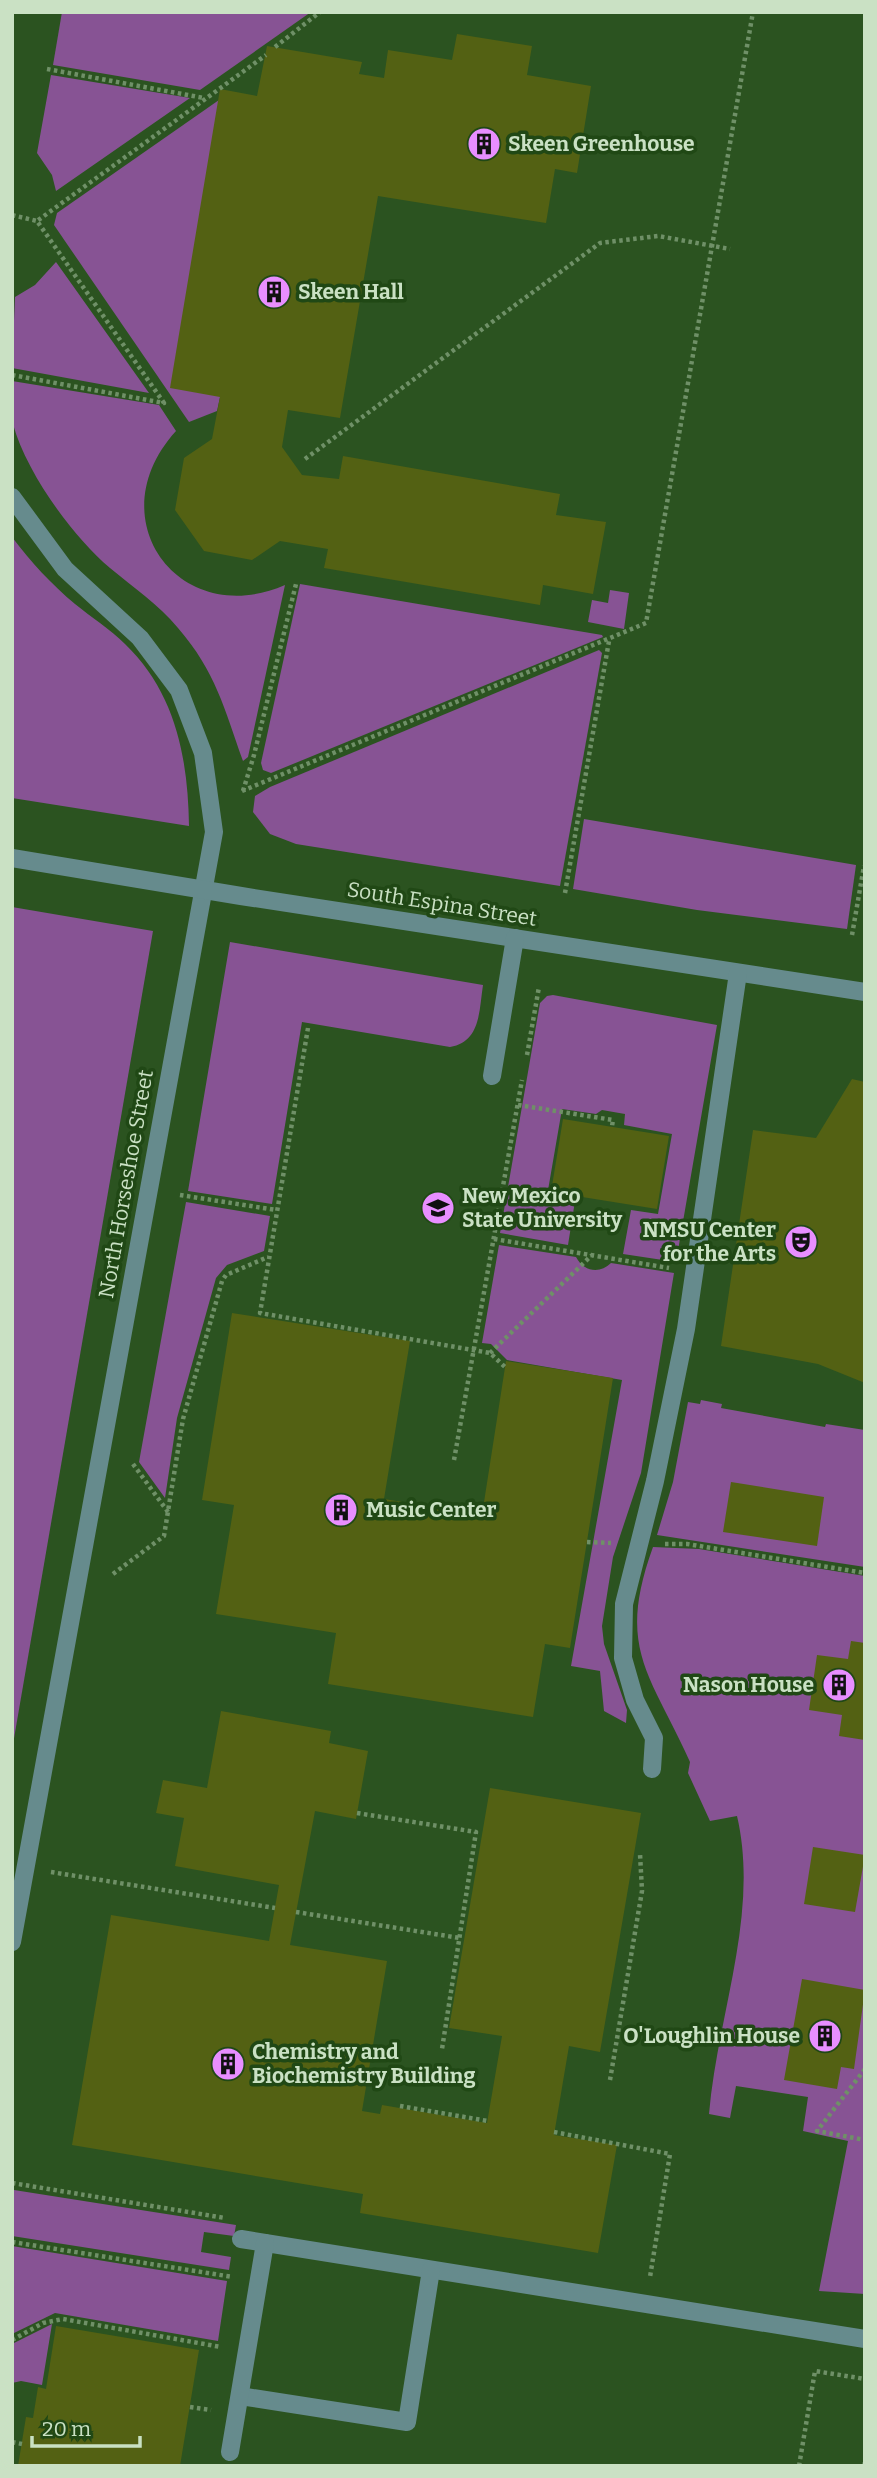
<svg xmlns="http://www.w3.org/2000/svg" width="877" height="2478" viewBox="0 0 877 2478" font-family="Bitter,serif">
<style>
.green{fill:#875394}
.building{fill:#536113}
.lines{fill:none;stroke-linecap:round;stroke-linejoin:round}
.path{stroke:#6f9067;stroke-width:4.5;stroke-dasharray:3.5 3.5;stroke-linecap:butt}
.minor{stroke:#668b8d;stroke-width:18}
.labels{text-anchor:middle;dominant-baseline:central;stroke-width:7;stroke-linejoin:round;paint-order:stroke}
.poi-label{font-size:21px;font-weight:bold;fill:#cae1c4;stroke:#204815;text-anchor:start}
.street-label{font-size:21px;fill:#cae1c4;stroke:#204815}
</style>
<rect width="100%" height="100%" fill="#2b5320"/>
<g class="green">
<path d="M62,12H311L200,90L53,65Z"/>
<path d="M51,75L190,98L56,191L52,175L37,153Z"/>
<path d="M219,100L220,397L217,411L189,422L54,225L57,213Z"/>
<path d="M56,262L149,393L12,368L15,297L35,285Z"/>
<path d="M12,381L159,405L176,431C96,519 180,631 285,585L248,757L243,761C224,708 216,672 178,628C158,604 134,588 110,568C72,536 26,472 13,424C9,411 12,394 12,381Z"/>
<path d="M12,537C31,562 51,584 75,604C91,617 110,629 125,644C176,693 188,759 189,826L12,798Z"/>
<path d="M300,584L602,635L603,637L271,773L263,770L261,763Z"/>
<path d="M610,590L629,593L624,629L588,622L592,600L608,603Z"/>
<path d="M599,650L602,653L560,886L296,844L270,834L253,812L255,796L270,787Z"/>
<path d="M584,819L856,865L847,929L697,910L573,889Z"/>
<path d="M12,907L153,931L12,1750Z"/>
<path d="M230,942L483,985C479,1010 481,1042 450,1047L302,1022L272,1204L188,1191Z"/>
<path d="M553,995L717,1025L676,1262L623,1254L631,1210L658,1214L672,1134L624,1125L625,1114L602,1110L596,1114L562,1109L547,1196L575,1201L568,1245L500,1233L540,1003L547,996Z"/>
<path d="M186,1202L270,1216L264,1251L227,1265L216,1278L177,1418L165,1498L139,1462Z"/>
<path d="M499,1245L576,1257C584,1272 600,1274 611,1263L674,1273L641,1473L613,1557L602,1626L604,1644L627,1710L626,1723L604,1711L600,1671L571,1666L622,1380L507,1360L491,1344L482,1343Z"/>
<path d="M701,1400L722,1404L721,1408L825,1427L826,1424L865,1430V1567L657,1535L673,1482L688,1402L700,1404Z"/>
<path d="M653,1547L699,1549L865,1576V2294L819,2291L848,2141L803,2131L808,2097L736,2086L730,2118L709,2114C717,2016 760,1914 737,1816L710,1821L688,1773L690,1762C650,1673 616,1649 653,1547Z"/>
<path d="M14,2190L236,2225L234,2236L204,2232L201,2252L231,2257L229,2270L12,2236Z"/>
<path d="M12,2246L227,2281L218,2341L55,2313L12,2334Z"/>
<path d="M52,2324L42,2385L21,2381L12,2383V2344Z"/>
</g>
<g class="building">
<path d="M457,34L532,46L527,75L591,86L577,173L555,169L546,223L378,196L340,418L288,410L282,447L302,475L339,479L343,456L560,494L556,515L606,522L593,594L543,585L540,605L324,568L328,549L280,541L252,560L204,551L175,510L184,458L212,439L220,397L170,388L220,89L257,96L267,46L362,62L359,74L384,78L388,50L452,60Z"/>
<path d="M852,1079L865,1082V1383L818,1364L721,1346L753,1130L816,1138Z"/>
<path d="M563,1119L669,1136L657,1209L551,1192Z"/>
<path d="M232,1313L410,1341L384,1499L482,1515L506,1361L613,1378L570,1648L545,1644L533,1717L328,1684L336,1633L216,1614L234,1505L202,1500Z"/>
<path d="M731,1482L824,1497L817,1546L723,1532Z"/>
<path d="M851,1641L865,1643V1740L839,1736L842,1715L809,1710L817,1655L848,1659Z"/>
<path d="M221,1711L331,1731L329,1743L368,1751L356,1819L315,1811L290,1945L387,1961L362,2111L380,2114L382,2105L487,2123L502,2036L449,2028L490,1788L641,1813L600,2052L569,2046L554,2135L617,2145L598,2253L360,2213L363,2194L72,2145L111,1915L269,1941L279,1885L175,1866L184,1818L156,1813L163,1780L207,1788Z"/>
<path d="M813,1847L865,1855L855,1912L804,1904Z"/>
<path d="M802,1979L865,1990L854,2069L841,2067L837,2089L784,2080Z"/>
<path d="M56,2326L199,2350L180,2466H18L26,2417L33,2418L38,2387L46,2389Z"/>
</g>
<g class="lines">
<g class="path">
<path d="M275,47L320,12"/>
<path d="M47,69L204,98"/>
<path d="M12,215L37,221"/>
<path d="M12,375L164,403L37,221L266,55"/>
<path d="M305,459L600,243L658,236L730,249"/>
<path d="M242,791L646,623L753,12"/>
<path d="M243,791L254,755L296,584"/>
<path d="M565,893L609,641"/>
<path d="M852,935L864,866"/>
<path d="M308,1028L260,1313L490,1353L505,1367"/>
<path d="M527,1055L539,987"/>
<path d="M518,1105L613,1120L612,1126"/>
<path d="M180,1195L276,1210"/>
<path d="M494,1239L669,1268"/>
<path d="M490,1353L592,1255"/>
<path d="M454,1460L522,1080"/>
<path d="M133,1464L168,1512"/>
<path d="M587,1542L611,1543"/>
<path d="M665,1544H687L865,1573"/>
<path d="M113,1574L164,1536L183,1419L222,1281L226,1275L268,1257"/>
<path d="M357,1813L476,1832L442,2049"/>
<path d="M51,1872L275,1908"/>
<path d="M296,1912L460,1938"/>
<path d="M865,2069L817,2131L865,2140"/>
<path d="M610,2080L642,1891L640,1854"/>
<path d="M400,2106L488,2121"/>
<path d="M554,2132L670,2154L650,2277"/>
<path d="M12,2183L225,2218"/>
<path d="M12,2242L233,2277"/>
<path d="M12,2340L43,2323L63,2319L221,2347"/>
<path d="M190,2407L211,2410"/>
<path d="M12,2442L22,2444"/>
<path d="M799,2466L815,2371L865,2379"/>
<path d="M864,2466L865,2462"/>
</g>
<g class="minor">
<path d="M12,497L65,569L140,638L179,690L203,753L214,832L12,1942"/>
<path d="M12,858L241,896L865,992"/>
<path d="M492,1076L515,938"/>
<path d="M652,1769L654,1738L635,1700L623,1658L624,1604L655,1481L686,1329L738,973"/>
<path d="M241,2239L865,2339"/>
<path d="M240,2396L407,2422L431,2270"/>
<path d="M230,2452L265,2243"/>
</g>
</g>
<defs>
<symbol id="building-disc" viewBox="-11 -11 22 22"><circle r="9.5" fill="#e88eff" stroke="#204815"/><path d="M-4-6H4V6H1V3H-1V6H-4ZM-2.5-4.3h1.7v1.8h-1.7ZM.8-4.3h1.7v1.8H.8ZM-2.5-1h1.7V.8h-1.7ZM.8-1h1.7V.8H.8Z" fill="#111"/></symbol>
<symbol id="university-disc" viewBox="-11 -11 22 22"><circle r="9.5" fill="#e88eff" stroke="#204815"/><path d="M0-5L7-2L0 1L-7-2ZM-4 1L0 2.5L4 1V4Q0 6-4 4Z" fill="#111"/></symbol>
<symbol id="theatre-disc" viewBox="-11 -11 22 22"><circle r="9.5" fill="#e88eff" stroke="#204815"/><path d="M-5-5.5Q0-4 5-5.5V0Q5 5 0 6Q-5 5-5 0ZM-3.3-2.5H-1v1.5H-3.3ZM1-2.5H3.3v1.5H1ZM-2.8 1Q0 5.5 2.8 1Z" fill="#111"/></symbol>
</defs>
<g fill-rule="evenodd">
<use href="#building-disc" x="465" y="125" width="38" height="38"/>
<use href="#building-disc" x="255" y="273" width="38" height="38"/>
<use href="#university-disc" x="419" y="1189" width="38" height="38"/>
<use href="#theatre-disc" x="782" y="1223" width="38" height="38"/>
<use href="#building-disc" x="322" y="1491" width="38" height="38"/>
<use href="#building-disc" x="820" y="1666" width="38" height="38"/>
<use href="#building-disc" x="806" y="2017" width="38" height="38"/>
<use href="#building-disc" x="209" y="2045" width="38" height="38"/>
</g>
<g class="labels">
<g class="poi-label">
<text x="508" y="144">Skeen Greenhouse</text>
<text x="298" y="292">Skeen Hall</text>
<text x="462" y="1196">New Mexico<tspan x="462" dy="24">State University</tspan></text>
<text x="776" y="1230" text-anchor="end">NMSU Center<tspan x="776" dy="24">for the Arts</tspan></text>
<text x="366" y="1510">Music Center</text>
<text x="814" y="1685" text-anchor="end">Nason House</text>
<text x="800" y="2036" text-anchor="end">O'Loughlin House</text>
<text x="252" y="2052">Chemistry and<tspan x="252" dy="24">Biochemistry Building</tspan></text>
</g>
<g class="street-label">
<text transform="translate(442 904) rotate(9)">South Espina Street</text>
<text transform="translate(126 1184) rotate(-80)">North Horseshoe Street</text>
</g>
</g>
<rect width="877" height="2478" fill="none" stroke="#cae1c4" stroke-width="28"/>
<path d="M32 2436v10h108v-10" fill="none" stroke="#cae1c4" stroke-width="3.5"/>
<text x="42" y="2436" font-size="21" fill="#cae1c4" stroke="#204815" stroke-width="5" paint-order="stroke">20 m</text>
</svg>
